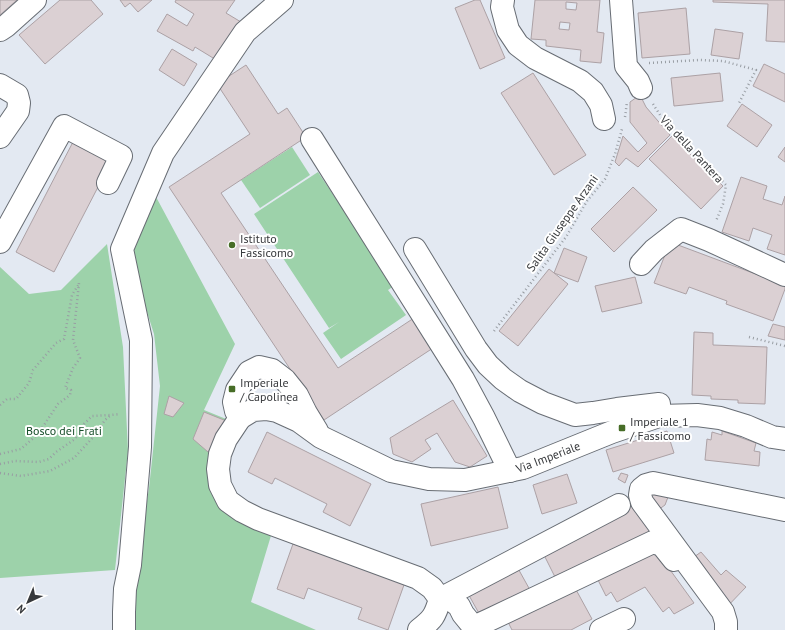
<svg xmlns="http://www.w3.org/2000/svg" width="785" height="630" viewBox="0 0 785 630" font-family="'PT Sans',sans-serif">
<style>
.green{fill:#9dd2aa}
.building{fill:#dbd0d3;stroke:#aca1a5;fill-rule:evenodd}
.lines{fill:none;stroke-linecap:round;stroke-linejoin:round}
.minor-casing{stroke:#686d74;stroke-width:24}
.path{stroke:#989da3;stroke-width:2.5;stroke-dasharray:1 3;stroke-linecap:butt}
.minor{stroke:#fff;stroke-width:22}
.poi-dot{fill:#476d27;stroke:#fff;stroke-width:1.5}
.labels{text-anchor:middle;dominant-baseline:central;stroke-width:4;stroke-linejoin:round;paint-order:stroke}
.street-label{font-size:12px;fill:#37393c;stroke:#fff}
.poi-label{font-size:12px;fill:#37393c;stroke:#fff;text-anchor:start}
.park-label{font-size:12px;fill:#174e2a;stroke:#fff}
</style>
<rect width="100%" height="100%" fill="#e3e9f2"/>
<g class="green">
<path d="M292,147L310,175L260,208L241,180Z"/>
<path d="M318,172L394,286L388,290L406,315L341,359L323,333L339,322L329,328L254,214Z"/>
<path d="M155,195L235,344L204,410L231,421L208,455L209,479L273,529L251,602L316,630H133L134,587L149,488L160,386L154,334L128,252Z"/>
<path d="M107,244L123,347L128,451L115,570L0,578V267L29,294L61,290Z"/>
</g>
<g class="building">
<path d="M0,0H17L0,15Z"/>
<path d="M60,0H91L103,14L45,64L19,35Z"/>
<path d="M120,0H152L138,12L130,3L125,7Z"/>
<path d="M176,0H235L226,13L241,22L218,61L195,47L193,51L157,31L167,14L187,26L194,14L175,2Z"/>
<path d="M475,0H480L505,58L480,69L455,8Z"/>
<path d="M535,0H600L597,32L604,33L601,63L580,61L581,50L546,46V40L531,39ZM566,2L577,3L576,10L566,9ZM560,22L570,23L569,30L559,29Z"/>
<path d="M713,0H785V42L766,41L768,4L713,2Z"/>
<path d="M686,8L690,54L642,58L638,13Z"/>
<path d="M715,29L743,33L739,59L711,55Z"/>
<path d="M172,49L197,64L184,86L159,70Z"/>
<path d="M764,64L785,74V102L753,86Z"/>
<path d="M246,65L278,114L287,108L306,137L221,193L338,368L414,318L433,348L324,420L169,187L250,134L217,84Z"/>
<path d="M533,73L586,155L554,175L501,93Z"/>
<path d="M720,73L723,101L674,106L671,78Z"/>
<path d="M640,95L646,107L670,135L638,167L626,158L619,166L615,162L623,136L638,152L647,143L630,122V102Z"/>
<path d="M742,104L772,125L757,147L727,126Z"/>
<path d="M672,136L723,186L701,209L649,159Z"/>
<path d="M74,140L112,160L54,272L16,252Z"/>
<path d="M785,147V162L778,157Z"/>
<path d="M741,177L767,186L763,199L782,205L785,196V255L767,249L772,235L753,228L749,241L722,232Z"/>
<path d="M633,187L657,210L614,252L591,229Z"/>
<path d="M670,242L785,285V289L773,321L726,304L727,301L689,287L686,294L654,283Z"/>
<path d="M564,248L587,257L578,282L554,273Z"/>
<path d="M549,269L568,284L518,346L499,331Z"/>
<path d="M635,277L642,303L602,312L595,286Z"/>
<path d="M773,324L785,327V340L768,336Z"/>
<path d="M694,332L713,333V345L767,347L765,404L738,403V400L711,399V396L692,395Z"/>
<path d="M169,396L184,403L173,417L164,414Z"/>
<path d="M453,400L487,456L470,467L455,462L437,433L425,440L431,449L412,462L393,454L390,438Z"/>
<path d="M204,412L229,422L208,452L193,439Z"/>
<path d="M667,431L674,453L613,472L606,450Z"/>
<path d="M722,431L756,443L754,451L760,452L759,466L705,460L707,439L711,440L712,432L722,435Z"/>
<path d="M267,432L371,484L350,526L323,512L327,504L275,478L272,484L248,472Z"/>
<path d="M621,473L628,475L625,483L618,479Z"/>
<path d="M567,474L577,503L542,514L533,485Z"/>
<path d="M498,487L508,528L431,546L421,504Z"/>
<path d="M649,490L668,497L665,505L658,510L649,495Z"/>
<path d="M638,502L653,530L556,579L542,551Z"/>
<path d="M294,541L405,582L388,630L358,619L362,608L308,588L304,599L277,589Z"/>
<path d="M655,549L694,603L674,614L669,607L663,612L645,587L617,602L611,592L606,596L597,578Z"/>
<path d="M701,552L721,575L726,570L746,587L724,610L694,557Z"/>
<path d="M515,563L530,590L481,617L466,590Z"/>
<path d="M574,586L592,619L571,630H512L508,622Z"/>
</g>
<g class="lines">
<defs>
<g id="minor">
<path d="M503,0L502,7L508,30L518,45L535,58L580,81L593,92L601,105L604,119"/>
<path d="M621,0L626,66L638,81L641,88"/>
<path d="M0,30L6,26L35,0"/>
<path d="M0,85L17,95L19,103L18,111L0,137"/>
<path d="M312,139L463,379L484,418L510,471"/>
<path d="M0,242L64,126L121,156L108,183"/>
<path d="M415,249L476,349L488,365L503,379L520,391L543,403L575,415L593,413L617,409L659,404V415"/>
<path d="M641,264L654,250L681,229L709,240L785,275"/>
<path d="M240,418L236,411L234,402L237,390L249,372L259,367L272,370L285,380L297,395L306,413L317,431"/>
<path d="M440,599L451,600L459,606L463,614L472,625H478L489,620L653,542L662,545L674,560"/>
<path d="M440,599L619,505"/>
<path d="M124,630V612L125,589L130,565L140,447L141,340L122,249L163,153L245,32L282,0"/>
<path d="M419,630C433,619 435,616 440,599L432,588L418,578L258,519L242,511L228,501L220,485L218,469L220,454L226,439L240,418L253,410L266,409L277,411L299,421L321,437L391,471L429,479L465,480L523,468L612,432L659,416L697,415L720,418L746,426L772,437L785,439"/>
<path d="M601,630L624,619"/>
<path d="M726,630V622L723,612L642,502L640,495L641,489L646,485L653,483L785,510"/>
</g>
</defs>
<use href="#minor" class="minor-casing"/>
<g class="path">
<path d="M649,63L700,60L723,61L756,70L739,103"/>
<path d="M653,104L662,118L726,185L723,204L716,221"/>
<path d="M625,117L627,102"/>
<path d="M494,331L566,237L587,201L605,179L615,154L622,129"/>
<path d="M749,337L785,346"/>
<path d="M0,405L7,399H16L29,383L33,370L56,343L64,339L72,295L79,284"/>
<path d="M0,454L21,449L38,434L58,404L70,395L71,390L65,388L73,368L80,358L73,340L79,283"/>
<path d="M0,464L15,461L39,462L49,459L56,452L75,439L84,424L92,416L111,415L120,414"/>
<path d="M0,473L21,476L50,471L74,458L96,434L105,420L111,415"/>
</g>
<use href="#minor" class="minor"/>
</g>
<g class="poi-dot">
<circle cx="232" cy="245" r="4"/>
<rect x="228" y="385" width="8" height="8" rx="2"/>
<rect x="618" y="424" width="8" height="8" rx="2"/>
</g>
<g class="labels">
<g class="street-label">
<text transform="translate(692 149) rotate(47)">Via della Pantera</text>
<text transform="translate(562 223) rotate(-55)">Salita Giuseppe Arzani</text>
<text transform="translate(548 457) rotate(-21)">Via Imperiale</text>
</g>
<g class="poi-label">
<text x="240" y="238">Istituto<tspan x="240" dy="14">Fassicomo</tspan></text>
<text x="240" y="382">Imperiale<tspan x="240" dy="14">/ Capolinea</tspan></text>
<text x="630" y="421">Imperiale 1<tspan x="630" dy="14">/ Fassicomo</tspan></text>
</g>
<g class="park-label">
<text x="64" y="430">Bosco dei Frati</text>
</g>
</g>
<g transform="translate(28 602) rotate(224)" stroke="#ffffff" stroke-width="3" paint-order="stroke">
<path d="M0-3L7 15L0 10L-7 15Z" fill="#37393c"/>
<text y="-6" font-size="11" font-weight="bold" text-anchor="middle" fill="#37393c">N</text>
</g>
</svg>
